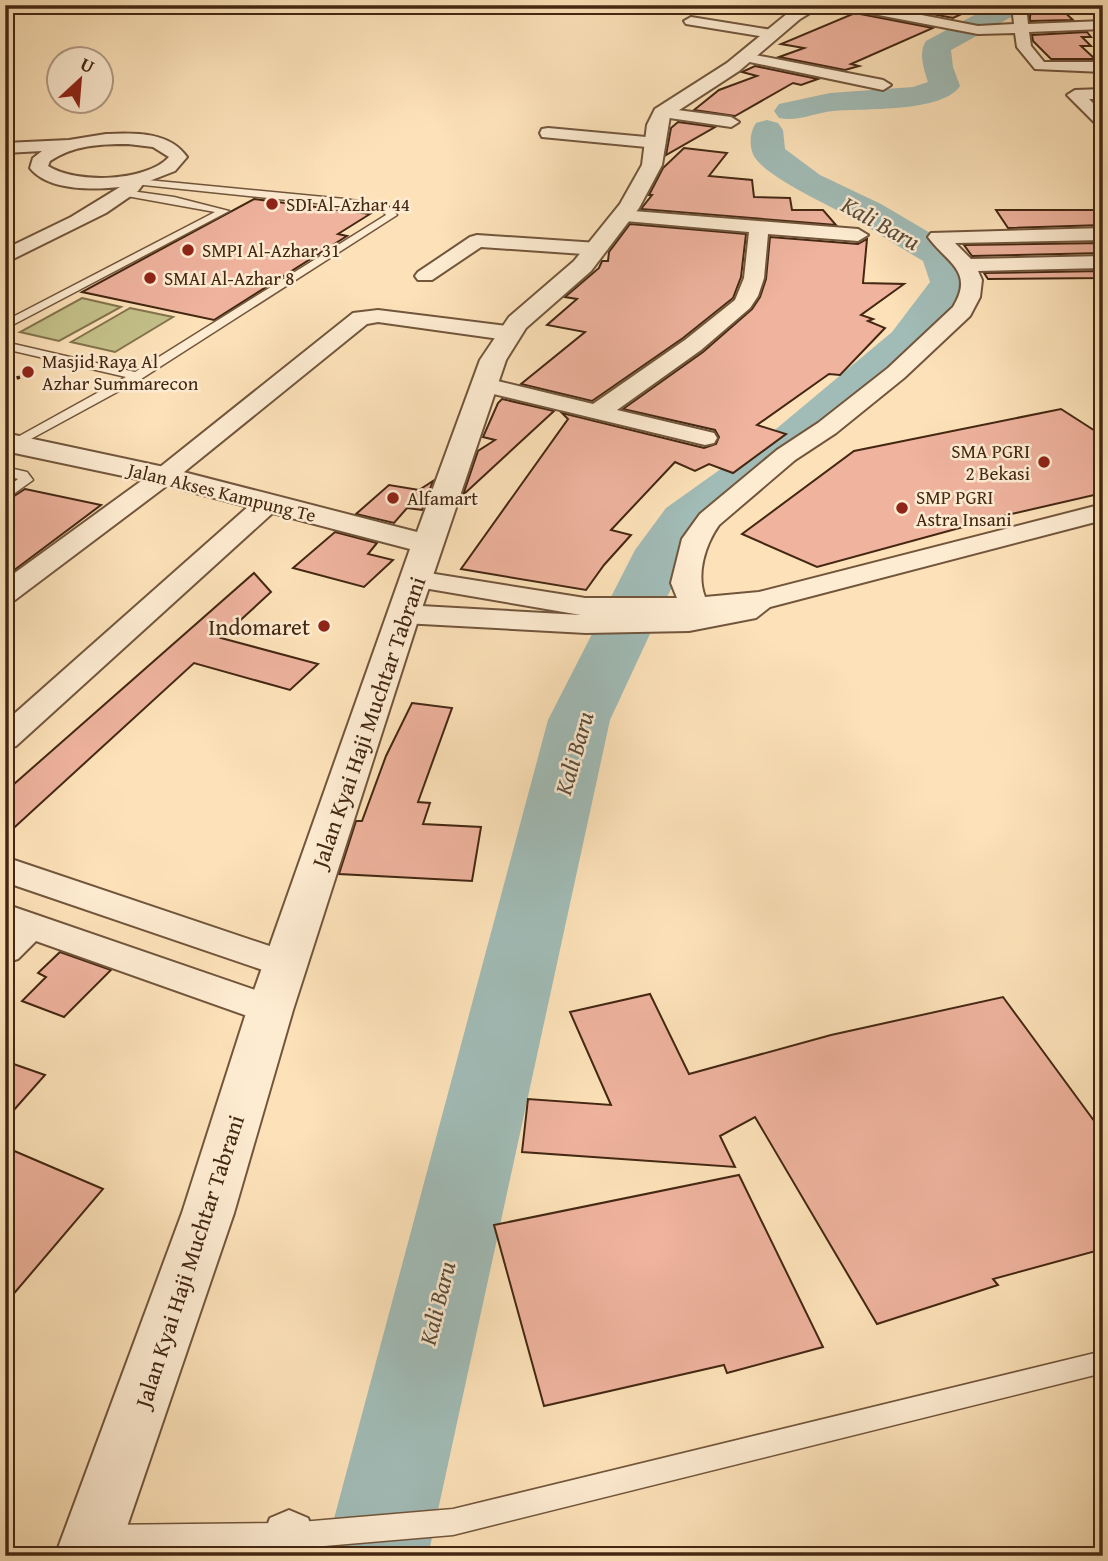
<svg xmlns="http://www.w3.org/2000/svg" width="1108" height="1561" viewBox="0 0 1108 1561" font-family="'Gentium Book Plus',serif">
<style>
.green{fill:#c5c28b;stroke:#84744e;stroke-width:2}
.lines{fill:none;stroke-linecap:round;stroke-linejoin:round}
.river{fill:#a1bcb7;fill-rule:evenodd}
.building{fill:#efb39e;stroke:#432712;stroke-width:2}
.service-casing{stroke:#72563c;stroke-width:3}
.minor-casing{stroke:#72563c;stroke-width:4}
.tertiary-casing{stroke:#72563c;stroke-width:4}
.path{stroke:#432712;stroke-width:3.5;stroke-dasharray:3.5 2.5;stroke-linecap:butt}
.service{fill:#feecd2;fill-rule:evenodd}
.minor{fill:#feecd2;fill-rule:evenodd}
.tertiary{fill:#feecd2;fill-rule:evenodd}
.poi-dot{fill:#8f2418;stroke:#feecd2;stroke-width:2.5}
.labels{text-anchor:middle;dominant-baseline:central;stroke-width:5;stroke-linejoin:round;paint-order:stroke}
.far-poi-label{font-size:19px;fill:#432712;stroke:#feecd2;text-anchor:start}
.far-street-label{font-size:19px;fill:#432712;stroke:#feecd2}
.poi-label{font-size:23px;fill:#432712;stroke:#feecd2;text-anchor:end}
.street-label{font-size:23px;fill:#432712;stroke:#feecd2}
.water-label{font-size:24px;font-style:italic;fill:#5a4c3b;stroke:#feecd2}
</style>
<rect width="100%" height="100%" fill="#fde2b9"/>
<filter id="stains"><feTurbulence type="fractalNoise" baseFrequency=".00286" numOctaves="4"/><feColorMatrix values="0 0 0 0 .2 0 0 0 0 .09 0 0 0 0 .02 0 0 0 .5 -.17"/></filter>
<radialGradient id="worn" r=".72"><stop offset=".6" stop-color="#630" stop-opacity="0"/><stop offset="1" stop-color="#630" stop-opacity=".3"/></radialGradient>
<g class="green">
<path d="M82,298L121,307L59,341L20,332Z"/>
<path d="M130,308L173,317L115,352L71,342Z"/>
</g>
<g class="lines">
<g class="river">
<path d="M993,5H1026L1022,11L951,50L953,67L960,86C942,113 863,108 833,111C814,113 798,122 779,118L774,111L779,104L830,93L913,87L928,82C924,69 918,53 926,41Z"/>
<path d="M767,120L778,123L783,130L785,149L820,175L881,204L954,247L970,283L922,350L804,454L702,530L689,550L610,720L428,1556H324L548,720L635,550L666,508L770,434L892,332L930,282L923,261C901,248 879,234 858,221C835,208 762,176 753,154C749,145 750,131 756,123Z"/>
</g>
</g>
<g class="building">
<path d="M885,5H981L953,18Z"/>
<path d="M1035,5L1059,7L1073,20L1030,21V16Z"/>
<path d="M855,13L933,28L851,64L859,66L845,70L779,57L804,48L781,44Z"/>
<path d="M1087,32L1091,37H1082L1091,46H1081L1095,59H1051L1033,41L1032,35Z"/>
<path d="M755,66L818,79L801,85L793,83L735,116L694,110L719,90L757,76L742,72Z"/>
<path d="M678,122L715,127L666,155L671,128Z"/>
<path d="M684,148L727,153L709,176L752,180L754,197L790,198L792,210H823L836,225L641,209L652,195H649L663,168Z"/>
<path d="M254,199L370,214L338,234L347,236L214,320L82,292Z"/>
<path d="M996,210H1103V225L1008,228Z"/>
<path d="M630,224L746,234L741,277L733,298L683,338L592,401L521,384L585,332L547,325L577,299L565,297L599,268L602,261H608L609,252Z"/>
<path d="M770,237L858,244L867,239L863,283L904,284L861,315L873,319L868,321L885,328L840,375L829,374L757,425L786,434L733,473L709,464L695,471L675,462L611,530L631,535L604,565L586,590L461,569L568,419L562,413L704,448L716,444L719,437L715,430L623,409L703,352L752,309L760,297L766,279Z"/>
<path d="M1103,243V253L972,256L964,245Z"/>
<path d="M1103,271V278L988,279L984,273Z"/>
<path d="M502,399L554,411L463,495L478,451L495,440L483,437L498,403Z"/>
<path d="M1061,409L1103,436V493L1007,515L817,567L742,534L854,451Z"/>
<path d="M433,481L422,510L407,508L394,523L356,514L389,485L419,490Z"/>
<path d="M25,489L101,505L5,577V502Z"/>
<path d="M335,532L377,543L368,554L393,560L364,587L293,568Z"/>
<path d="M254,573L271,592L221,638L318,664L290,690L194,663L5,836V792Z"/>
<path d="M412,703L452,708L418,802L430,803L423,824L481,827L472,881L339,874L356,821H362L386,756Z"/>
<path d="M60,952L111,970L64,1017L22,1001L46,977L38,973Z"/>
<path d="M650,994L689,1074L831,1035L1003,997L1103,1133V1249L993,1279L998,1285L877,1324L755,1117L720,1136L735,1167L522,1152L528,1099L611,1105L570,1012Z"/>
<path d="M5,1061L45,1075L5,1120Z"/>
<path d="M5,1147L103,1189L5,1304Z"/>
<path d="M739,1175L823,1347L727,1373L724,1365L544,1406L494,1225Z"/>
</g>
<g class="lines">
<defs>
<g id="service">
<path d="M137,179L345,199L388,206L397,215L141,379L5,453V444L126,377L5,349V342L135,372L386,215L382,210L134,184V180Z"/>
<path d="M124,190L174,197L229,211L5,329V321L215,212L121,195V191Z"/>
<path d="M5,467L27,472L33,480L5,500V489L18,479L5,475Z"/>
<path d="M1103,1351V1373L453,1535L289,1549L101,1551L91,1548L87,1538L91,1528L101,1525L289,1523L453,1509Z"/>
</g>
<g id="minor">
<path d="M840,5H870L978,26L1014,24L1013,15L1020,5L1033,7L1027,15L1028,24L1103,21V29L1029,32L1031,46L1044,62H1103V72L1035,69L1017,47L1015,33L978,34L847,9Z"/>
<path d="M691,17L772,30L779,34L772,38L686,24L684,21Z"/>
<path d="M745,53L883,80L891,85L883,90L740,60L738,57Z"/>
<path d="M1103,89V99H1089L1103,113V127L1097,125L1067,95L1075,90Z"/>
<path d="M662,108L731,117L739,122L731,127L656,116L654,113Z"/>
<path d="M548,128L657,138L666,143L657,148L542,137L540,133L542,129Z"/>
<path d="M106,134C134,133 169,131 187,157L175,171L144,183L138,191L106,213L5,263V249L71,217L120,187C94,190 48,191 30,168L33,158L42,151L5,153V143L69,140ZM128,144L153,147L169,157C146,182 76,184 48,166L50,161C74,145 100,144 128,144Z"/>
<path d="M621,210L858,229L868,235L858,241L768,234L764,278L758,296L750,308L701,350L617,410L714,433L717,438L714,443L705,445L477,390L473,385L477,380L485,378L593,404L685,340L735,300L744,278L749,232L614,220L612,216Z"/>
<path d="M1103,228V240L955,243L971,259L1103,256V268L978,271L982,280L980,297L970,316L904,378L836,433L795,460L719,525C705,545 696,574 705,597L759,592L1103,504V520L770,607L756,618L689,631L586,633L403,623L393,620L388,614L393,608L403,605L581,615L406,585L402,579L406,573L416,571L585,598H677L671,583L682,539L700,514L777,450L818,423L888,368L953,307C975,271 947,263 928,237L931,233Z"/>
<path d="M477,235L598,243L608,249L598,255L481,247L432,280H418L415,276L418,272L470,237Z"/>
<path d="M378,310L507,326L515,328L518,333L515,338L507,340L378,322L367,324L173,481L15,600L5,602V580L155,471L353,313Z"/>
<path d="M268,495L277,497L281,503L277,509L16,746L5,749V722L259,497Z"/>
<path d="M5,857L299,956L305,965L299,974L286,978L5,882Z"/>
<path d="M5,904L284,1000L290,1010L284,1020L270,1024L36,941L18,959L5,963Z"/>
<path d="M289,1510L308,1518L315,1536L317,1556H264L263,1536L270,1518Z"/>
</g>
<path id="tertiary" d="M803,5H823L800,19L739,71L670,116L662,165L639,208L591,271L526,328L506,360L420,614L293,1010L234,1213L117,1556H55L182,1213L247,1010L410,549L161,484L5,451V433L164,467L417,532L480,360L509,317L574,261L620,204L642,165L647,125L655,109L727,63L788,13Z"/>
</defs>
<use href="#service" class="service-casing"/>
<use href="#minor" class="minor-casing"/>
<use href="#tertiary" class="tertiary-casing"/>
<path class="path" d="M5,381L28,375"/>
<use href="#service" class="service"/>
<use href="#minor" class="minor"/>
<use href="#tertiary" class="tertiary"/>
</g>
<g class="poi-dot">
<circle cx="272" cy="204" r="7"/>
<circle cx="188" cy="250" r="7"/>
<circle cx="150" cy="278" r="7"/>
<circle cx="28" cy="372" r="7"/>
<circle cx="1044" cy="462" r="7"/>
<circle cx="393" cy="498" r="7"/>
<circle cx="902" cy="508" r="7"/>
<circle cx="324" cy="626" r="7"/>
</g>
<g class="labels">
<g class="far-poi-label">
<text x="286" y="204">SDI Al-Azhar 44</text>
<text x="202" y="250">SMPI Al-Azhar 31</text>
<text x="164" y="278">SMAI Al-Azhar 8</text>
<text x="42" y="361">Masjid Raya Al<tspan x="42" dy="22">Azhar Summarecon</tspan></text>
<text x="1030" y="451" text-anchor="end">SMA PGRI<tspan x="1030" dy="22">2 Bekasi</tspan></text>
<text x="916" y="497">SMP PGRI<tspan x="916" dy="22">Astra Insani</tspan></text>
<text x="407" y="498">Alfamart</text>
</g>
<g class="far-street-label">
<text transform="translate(222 492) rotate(14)">Jalan Akses Kampung Te</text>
</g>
<g class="poi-label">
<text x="310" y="626">Indomaret</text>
</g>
<g class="street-label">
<text transform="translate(368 722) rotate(-71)">Jalan Kyai Haji Muchtar Tabrani</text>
<text transform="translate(189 1261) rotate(-72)">Jalan Kyai Haji Muchtar Tabrani</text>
</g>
<g class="water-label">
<text transform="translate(881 223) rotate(29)">Kali Baru</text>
<text transform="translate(574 753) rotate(-74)">Kali Baru</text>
<text transform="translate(437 1303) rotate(-76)">Kali Baru</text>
</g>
</g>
<rect width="1108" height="1561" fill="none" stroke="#fde2b9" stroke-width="28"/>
<rect x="7" y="7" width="1094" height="1547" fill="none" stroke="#432712" stroke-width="3.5"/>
<rect x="14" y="14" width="1080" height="1533" fill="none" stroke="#432712" stroke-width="2"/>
<g transform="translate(80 80) rotate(26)"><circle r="33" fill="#feecd2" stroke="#b39d85" stroke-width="2"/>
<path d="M0-5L12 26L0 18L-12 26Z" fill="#8f2418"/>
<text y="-10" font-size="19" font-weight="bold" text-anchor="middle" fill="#432712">U</text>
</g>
<rect width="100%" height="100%" filter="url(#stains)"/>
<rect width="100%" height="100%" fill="url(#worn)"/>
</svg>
